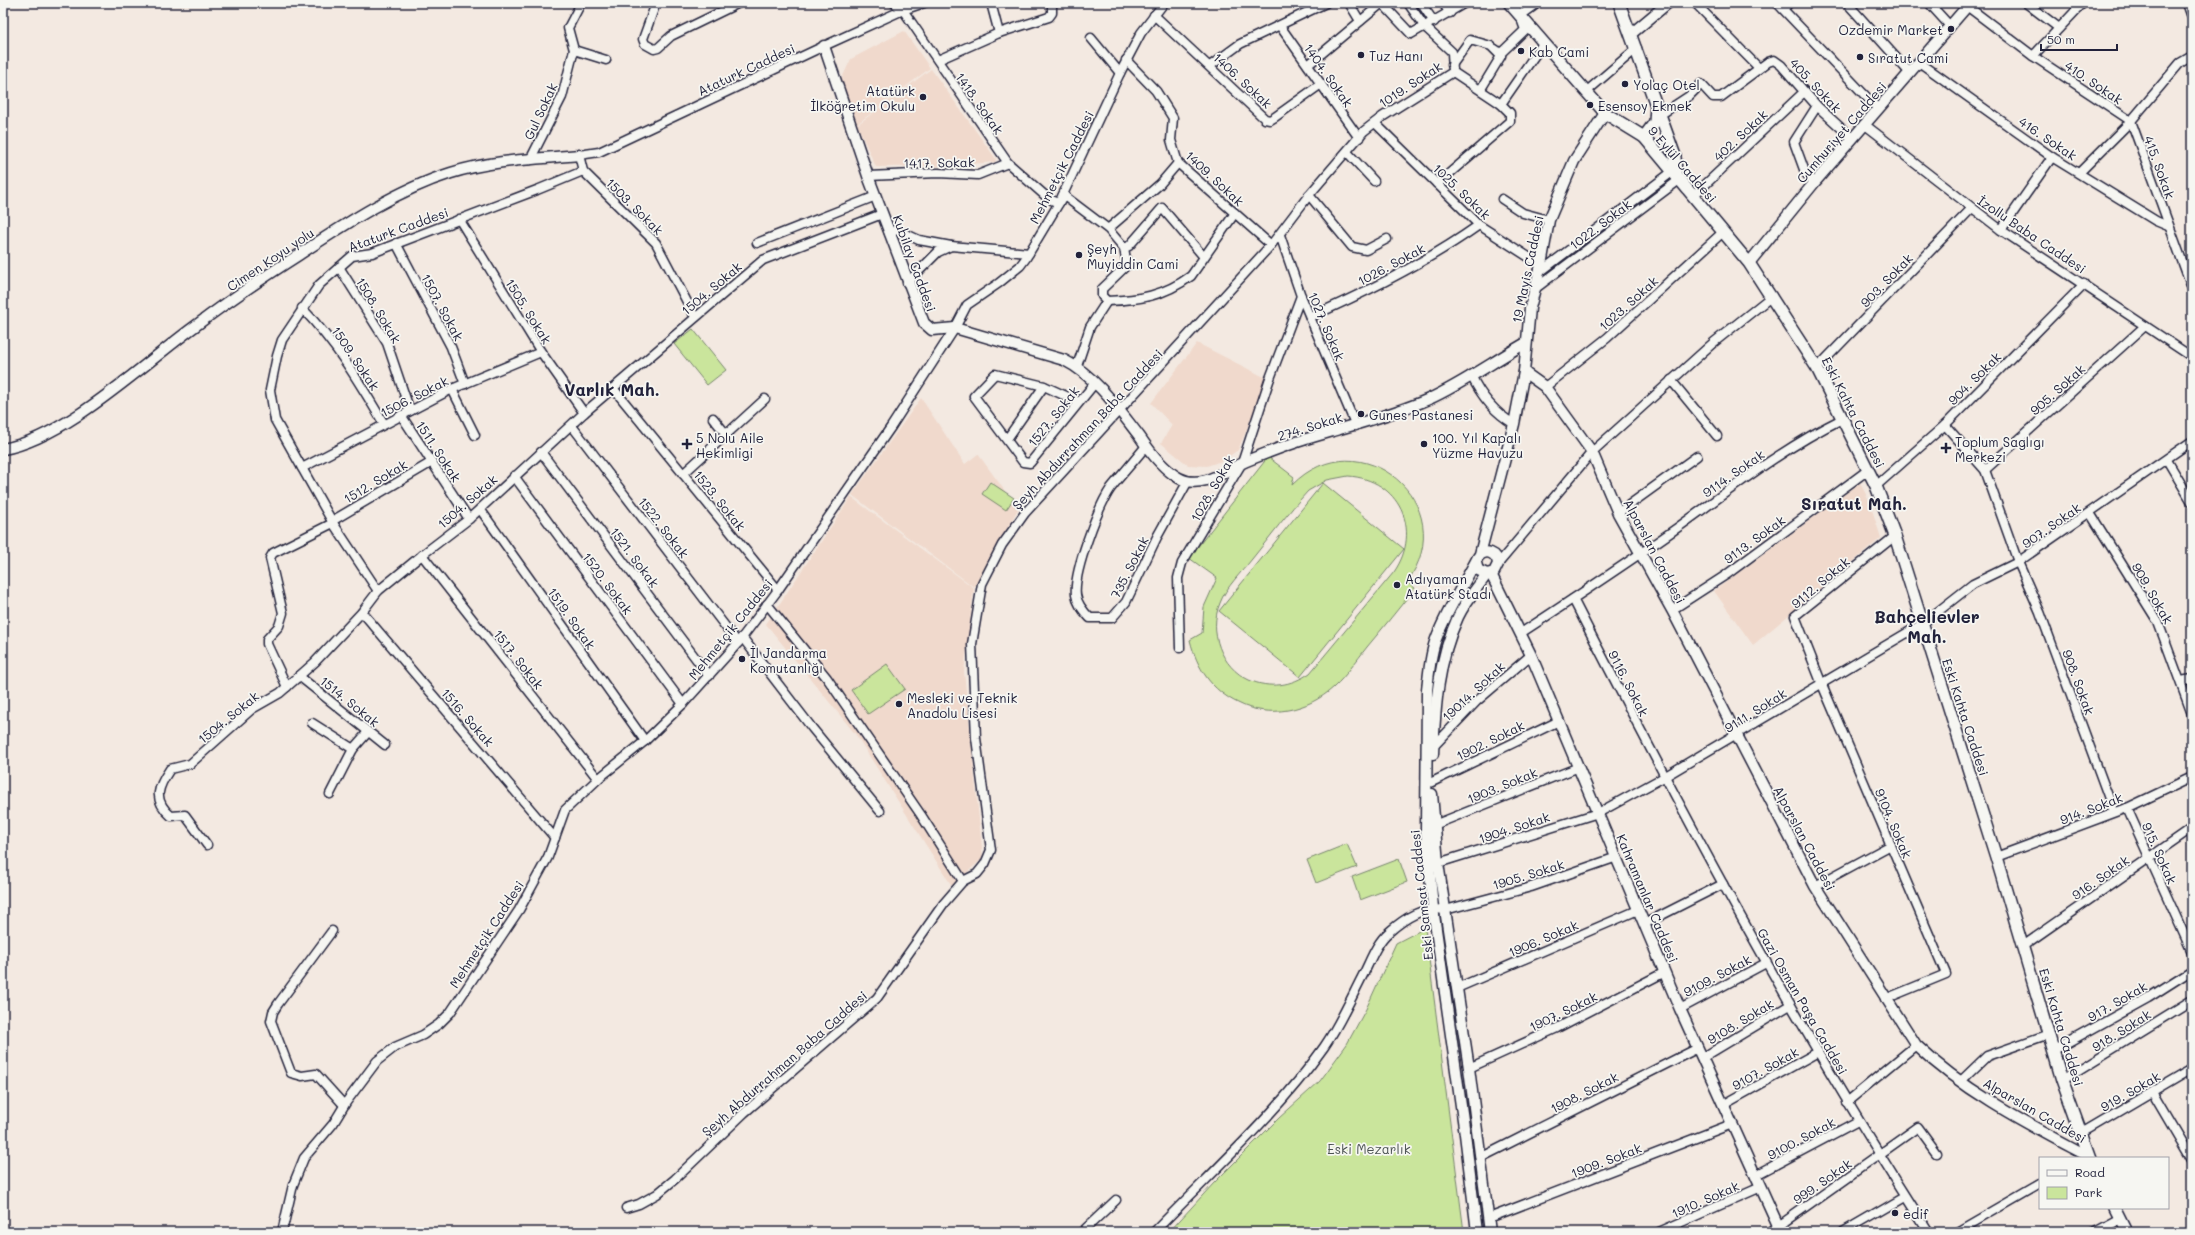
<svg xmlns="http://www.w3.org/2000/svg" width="2195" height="1235" viewBox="0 0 2195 1235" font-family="Mali,sans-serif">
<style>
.built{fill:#f0d9cc}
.green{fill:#cae59c;stroke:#76846c;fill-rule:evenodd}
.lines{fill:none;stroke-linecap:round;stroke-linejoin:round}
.minor-casing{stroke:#22223b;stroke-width:11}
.tertiary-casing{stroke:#22223b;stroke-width:13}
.secondary-casing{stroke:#22223b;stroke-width:14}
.minor{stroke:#f6f6f2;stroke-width:8}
.tertiary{stroke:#f6f6f2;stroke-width:10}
.secondary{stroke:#f6f6f2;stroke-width:11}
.poi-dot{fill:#22223b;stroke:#f6f6f2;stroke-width:1.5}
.labels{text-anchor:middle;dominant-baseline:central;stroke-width:3.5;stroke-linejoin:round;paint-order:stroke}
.poi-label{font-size:13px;fill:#22223b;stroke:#f6f6f2;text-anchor:start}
.street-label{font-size:13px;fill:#22223b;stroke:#f6f6f2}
.park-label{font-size:13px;fill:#4c5353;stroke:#f6f6f2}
.district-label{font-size:17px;font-weight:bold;fill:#22223b;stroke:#f6f6f2}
</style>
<rect width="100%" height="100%" fill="#f3e9e1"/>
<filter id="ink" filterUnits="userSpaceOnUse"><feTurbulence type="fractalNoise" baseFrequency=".025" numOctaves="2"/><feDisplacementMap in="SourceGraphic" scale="8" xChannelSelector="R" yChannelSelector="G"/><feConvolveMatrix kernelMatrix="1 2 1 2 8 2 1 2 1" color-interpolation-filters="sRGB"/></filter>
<g filter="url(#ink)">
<g class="built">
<path d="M904,31L930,68L857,124L841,80L851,59Z"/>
<path d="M931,69L996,159L995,162L947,166L876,167L857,125Z"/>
<path d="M1197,343L1268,379L1238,450L1224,460L1207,466L1188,465L1161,443L1172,425L1151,403Z"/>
<path d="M921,398L965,464L978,454L1018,509L974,587L852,495Z"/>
<path d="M1860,483L1869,500L1881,538L1753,645L1714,591Z"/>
<path d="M851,497L974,588L964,672L983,858L952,886L856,735L766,624Z"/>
</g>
<g class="green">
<path d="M693,329L726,370L707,385L674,344Z"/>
<path d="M1268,457L1294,477L1292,485C1360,416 1464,505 1407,582L1415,588C1399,608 1383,628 1367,647C1356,661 1346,676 1334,687C1308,711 1269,719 1238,703C1211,690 1197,668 1190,640L1202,633L1204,607L1217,578L1189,558ZM1348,476C1399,479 1423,530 1394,572L1310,673C1291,686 1270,689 1249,680C1221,667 1208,632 1220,603C1226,587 1241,573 1252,559C1270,537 1288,512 1308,491L1327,480Z"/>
<path d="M990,482L1014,498L1006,510L982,494Z"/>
<path d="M1323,483L1404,549L1300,677L1219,611Z"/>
<path d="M887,664L905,689L868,714L851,690Z"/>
<path d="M1347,844L1357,867L1316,883L1307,860Z"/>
<path d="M1399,859L1407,882L1360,900L1352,877Z"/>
<path d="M1425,928L1464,1232H1169L1214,1183L1279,1118L1320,1081L1347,1044L1366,1009L1396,943Z"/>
</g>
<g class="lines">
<defs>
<g id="minor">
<path d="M656,3L643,39L645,44L654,49L658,48L671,36L739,3"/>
<path d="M894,3L903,10L1008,163L1049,199L1059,203"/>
<path d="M991,3L999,33"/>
<path d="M1349,3L1360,21"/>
<path d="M1382,3L1411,34L1465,3"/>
<path d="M1421,3L1434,22"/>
<path d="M1443,3L1450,13"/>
<path d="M1695,3L1759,68"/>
<path d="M1777,3L1878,109"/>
<path d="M1847,3L1909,72"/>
<path d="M1929,3L1949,25"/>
<path d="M2026,3L2059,28"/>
<path d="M1967,6L2033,56L2131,121L2192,288"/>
<path d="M1783,9L1789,3"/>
<path d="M1154,15L1265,119L1270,120L1275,117L1321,84"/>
<path d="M1280,26L1359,138"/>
<path d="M1091,38L1120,73"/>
<path d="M1495,49L1501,53L1525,30L1520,16L1538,3"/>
<path d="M574,50L606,60"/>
<path d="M2033,56L2083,3"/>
<path d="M938,60L999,33L1049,17L1052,13V3"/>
<path d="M1126,60L1156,91L1173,118L1171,140L1178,163L1271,245"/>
<path d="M1919,62L2052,157L2156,221L2168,226"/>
<path d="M1308,65L1382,3"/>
<path d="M1452,65L1470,40L1491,46L1501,56L1481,89"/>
<path d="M1210,66L1240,44L1326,3"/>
<path d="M1453,72L1501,104"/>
<path d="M1586,92L1637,48"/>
<path d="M1660,115L1689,96L1701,84L1713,97H1721L1768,62L1774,60L1781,65L1817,106L1852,138"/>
<path d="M1375,123L1479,225L1541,265"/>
<path d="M1864,124L2001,230L2192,357"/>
<path d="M1347,152L1374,181"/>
<path d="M530,160L562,97L574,50L568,28L581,3"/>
<path d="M2079,173L2131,121L2180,63L2192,56"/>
<path d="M868,176L938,173L978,175L1008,163"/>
<path d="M1814,183L1805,172L1794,142L1817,106"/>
<path d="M1437,184L1510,121V113L1501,104L1544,42"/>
<path d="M1063,195L1108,229L1124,248L1127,265L1102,289V296L1107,301"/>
<path d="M1309,195L1352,247L1366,250L1387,239"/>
<path d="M1693,196L1804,92"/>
<path d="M1502,199L1523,213L1549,220"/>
<path d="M459,219L541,352L584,413"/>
<path d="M1108,229L1160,184L1178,163"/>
<path d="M2001,230L2052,157"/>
<path d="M889,233L897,230L919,240L951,246"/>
<path d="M1280,235L1301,296L1356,426"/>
<path d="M396,243L451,347L465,384"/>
<path d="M757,243L876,196"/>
<path d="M1124,248L1129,246L1162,208L1204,257"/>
<path d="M339,267L387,343L410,411"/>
<path d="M1540,272L1672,172"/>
<path d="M907,283L938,252L951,246L1029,253"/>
<path d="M1536,288L1679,180"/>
<path d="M1107,301C1139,300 1164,296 1191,276L1235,213"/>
<path d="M302,308C338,346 358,380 384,424"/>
<path d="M695,317L656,243L583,171L579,155L599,152L824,46L903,10L924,3"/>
<path d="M1310,317C1369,291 1427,262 1479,225"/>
<path d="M1077,366L1090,327L1107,301"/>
<path d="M1817,368L1972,208"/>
<path d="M1471,375C1480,394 1495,413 1514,424"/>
<path d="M1671,380L1717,436"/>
<path d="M1545,387L1607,338L1723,232"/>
<path d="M613,388L778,590"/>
<path d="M452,389L475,435"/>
<path d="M1079,402L1044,386L995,374L974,396L1023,462L1030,463L1095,383"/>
<path d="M401,415L469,519"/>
<path d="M713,418L726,434"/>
<path d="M1945,425L1985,470L2018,562L2040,612L2114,812"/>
<path d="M572,426L738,643"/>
<path d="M1007,439L1044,386"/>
<path d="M1146,446C1135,460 1122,474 1111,488C1098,507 1073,573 1076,595C1077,603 1084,612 1090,618H1112L1126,602L1157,537L1188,481"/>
<path d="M541,452L709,676"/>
<path d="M2167,460L2192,502"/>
<path d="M302,468L452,389L541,352"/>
<path d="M1985,470L2145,326"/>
<path d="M683,474L765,399"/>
<path d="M514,476L683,704"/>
<path d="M1876,486L1945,425L2084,284"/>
<path d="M480,509L645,741"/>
<path d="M1618,513L1697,456"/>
<path d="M2090,513L2158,622L2192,714"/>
<path d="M332,521L432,462"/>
<path d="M422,555L598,779"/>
<path d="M1498,564L1592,452L1713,343L1772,296"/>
<path d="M378,591L333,523L275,420L270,390L277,356L282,340L319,285L352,256L372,253L537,190L583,171"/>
<path d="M1573,599C1683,815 1797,1028 1929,1232"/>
<path d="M767,604L827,678L921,815L963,881"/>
<path d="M1672,610L1726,575L1868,470"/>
<path d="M362,612L555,838"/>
<path d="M1521,633C1573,599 1626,564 1677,528C1731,489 1783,448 1842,419"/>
<path d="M742,637L812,728L880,811"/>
<path d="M1180,648L1178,578L1182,563L1242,463L1269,381L1301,296"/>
<path d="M299,676L385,745"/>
<path d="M2181,681L2192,679"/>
<path d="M287,687L267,644V639L279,626L283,613L270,558L273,553L333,523"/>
<path d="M312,723L353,749"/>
<path d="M1433,747L1477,701L1531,655"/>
<path d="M1432,782L1559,721"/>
<path d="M330,794L353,749L368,732"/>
<path d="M2127,808L2192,952"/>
<path d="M1434,825L1579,767"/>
<path d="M207,845L185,815L171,816C152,799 158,787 170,769L190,764L252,709L280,693L315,662L362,612L378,591L422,555L469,519L584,413L763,260L882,214"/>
<path d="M1996,857L2127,808L2192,777"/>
<path d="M1438,863L1598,813L1664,777L1922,624L1973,584L2018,562L2192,441"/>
<path d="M1815,886L1891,845"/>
<path d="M1644,924L1723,884"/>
<path d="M332,931L278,1004L273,1012L271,1021L291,1073L302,1076L316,1074L344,1105"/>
<path d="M2023,946L2192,828"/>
<path d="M1457,988L1638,910"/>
<path d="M1885,999L1946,974L1821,682L1795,616L1895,536"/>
<path d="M1680,1009L1766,963"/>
<path d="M2054,1050L2148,998L2192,970"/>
<path d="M1702,1058L1790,1005"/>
<path d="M1469,1068L1557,1028L1665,972"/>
<path d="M2062,1080L2192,1000"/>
<path d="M1961,1081L1987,1056L2049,1034"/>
<path d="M2152,1092L2192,1160"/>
<path d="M1847,1102L1916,1045"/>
<path d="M1723,1105L1818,1052"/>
<path d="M2080,1134L2192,1068"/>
<path d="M1482,1157L1698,1048"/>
<path d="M1756,1175L1858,1121"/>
<path d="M626,1208L639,1204L657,1194L675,1179L744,1113L869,1005L877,998L944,903L963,881L977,874L985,864L991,850L976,738L972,644L982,584L1002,545L1025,513L1271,245L1309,195L1364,131L1382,117L1453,72L1452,52L1424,26L1408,3"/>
<path d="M1489,1218L1732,1124"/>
<path d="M282,1232L293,1185L304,1158L333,1124L347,1101L377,1061L395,1047L423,1035L439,1024L450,1013L519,910L548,857L565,810L598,779L645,741L683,704L738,643L778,590L891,427L955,328L967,305L999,283L1020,266L1026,258L1059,203L1120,73L1141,33L1164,3"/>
<path d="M1082,1232L1116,1200"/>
<path d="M1154,1232C1212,1172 1276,1115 1324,1047C1340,1024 1351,998 1364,973C1371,959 1377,942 1389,932C1405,918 1423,906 1445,910L1531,887L1617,857"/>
<path d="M1659,1232L1761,1187"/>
<path d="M1770,1232L1918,1127L1937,1153"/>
<path d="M1843,1232L1905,1196"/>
<path d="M1957,1232L2040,1184"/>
<path d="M2094,1232L2120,1218"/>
</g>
<g id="tertiary">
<path d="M2188,3L2192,14"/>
<path d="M1631,34L1668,3"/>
<path d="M824,46L868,176L924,323L932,330L955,328L1064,360C1096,376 1119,410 1140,437C1150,452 1163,469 1179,478C1203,491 1228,468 1249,460C1264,454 1279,448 1294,443C1339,428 1386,418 1429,399C1462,384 1494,361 1526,343"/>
<path d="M1749,263L1814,183L1970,3"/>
<path d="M1524,372L1545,387L1592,452L1618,513L1672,610L1815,886L1916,1045C1965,1092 2028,1124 2088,1156"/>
<path d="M3,449C66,438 142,365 194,327C228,301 264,277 300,254C347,223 397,190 451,173C492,160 537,159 579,155"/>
<path d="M1480,554L1514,424L1524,372L1530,308L1541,265L1549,220L1574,161L1605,113"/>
<path d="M1476,563L1478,570L1487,574L1494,572L1498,564C1497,553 1486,548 1478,557C1464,584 1447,610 1436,639C1430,655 1429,673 1427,690L1426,832L1433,908L1465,1134L1477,1232"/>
<path d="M1491,574L1531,655L1680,1009L1781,1232"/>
<path d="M1433,754C1435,707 1438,660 1458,617C1465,602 1477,588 1487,574"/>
<path d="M1432,794L1438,863L1469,1068L1490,1232"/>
</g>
<g id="secondary">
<path d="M1509,3L1605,113L1644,137L1749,263L1817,368L1876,486L1895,536L1996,857L2062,1080L2090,1158"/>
<path d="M1619,3L1656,105L1655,122L1644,137"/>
<path d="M1658,109L1675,156L1676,176"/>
<path d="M2115,1208L2127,1232"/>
</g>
</defs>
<use href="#minor" class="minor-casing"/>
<use href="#tertiary" class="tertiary-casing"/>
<use href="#secondary" class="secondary-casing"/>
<use href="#minor" class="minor"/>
<use href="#tertiary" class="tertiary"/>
<use href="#secondary" class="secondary"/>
</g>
</g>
<g class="poi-dot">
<circle cx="1951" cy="29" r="4"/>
<circle cx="1521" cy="51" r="4"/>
<circle cx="1361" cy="55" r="4"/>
<circle cx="1860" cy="57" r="4"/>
<circle cx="1625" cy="84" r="4"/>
<circle cx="923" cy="97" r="4"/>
<circle cx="1590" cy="105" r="4"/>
<circle cx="1079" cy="255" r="4"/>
<circle cx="1361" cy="414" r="4"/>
<path d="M685 438h4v4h4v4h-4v4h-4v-4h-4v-4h4z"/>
<circle cx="1424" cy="444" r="4"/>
<path d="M1944 442h4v4h4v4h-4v4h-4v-4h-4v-4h4z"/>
<circle cx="1397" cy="585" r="4"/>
<circle cx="742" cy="659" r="4"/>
<circle cx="899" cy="704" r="4"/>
<circle cx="1895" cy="1213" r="4"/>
</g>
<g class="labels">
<g class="poi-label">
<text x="1943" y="29" text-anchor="end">Ozdemir Market</text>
<text x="1529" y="51">Kab Cami</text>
<text x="1369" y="55">Tuz Hanı</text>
<text x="1868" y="57">Sıratut Cami</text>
<text x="1633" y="84">Yolaç Otel</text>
<text x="915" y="90" text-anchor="end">Atatürk<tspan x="915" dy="15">İlköğretim Okulu</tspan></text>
<text x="1598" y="105">Esensoy Ekmek</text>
<text x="1087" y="248">Şeyh<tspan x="1087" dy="15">Muyiddin Cami</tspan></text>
<text x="1369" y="414">Gunes Pastanesi</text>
<text x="696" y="437">5 Nolu Aile<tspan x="696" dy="15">Hekimligi</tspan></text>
<text x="1432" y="437">100. Yıl Kapalı<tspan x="1432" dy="15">Yüzme Havuzu</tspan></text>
<text x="1955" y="441">Toplum Saglıgı<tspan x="1955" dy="15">Merkezi</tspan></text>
<text x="1405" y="578">Adıyaman<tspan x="1405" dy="15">Atatürk Stadı</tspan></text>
<text x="750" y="652">İl Jandarma<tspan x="750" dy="15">Komutanlığı</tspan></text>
<text x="907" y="697">Mesleki ve Teknik<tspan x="907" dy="15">Anadolu Lisesi</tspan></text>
<text x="1903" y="1213">edif</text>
</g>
<g class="street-label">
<text transform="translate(746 69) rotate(-25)">Ataturk Caddesi</text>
<text transform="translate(1329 75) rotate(55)">1404. Sokak</text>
<text transform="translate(1243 80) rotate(43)">1406. Sokak</text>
<text transform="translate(2094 82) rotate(34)">410. Sokak</text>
<text transform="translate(1410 84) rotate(-33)">1019. Sokak</text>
<text transform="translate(1816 85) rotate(47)">405. Sokak</text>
<text transform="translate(980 103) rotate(55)">1418. Sokak</text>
<text transform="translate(540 111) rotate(-65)">Gul Sokak</text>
<text transform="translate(1841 132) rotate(-49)">Cumhuriyet Caddesi</text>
<text transform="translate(1740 135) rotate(-43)">402. Sokak</text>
<text transform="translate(2048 138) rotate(34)">416. Sokak</text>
<text transform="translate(939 162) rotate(-1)">1417. Sokak</text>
<text transform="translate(1683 164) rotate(49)">9 Eylül Caddesi</text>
<text transform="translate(1061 167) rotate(-63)">Mehmetçik Caddesi</text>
<text transform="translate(2160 167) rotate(70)">415. Sokak</text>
<text transform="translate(1215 178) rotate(43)">1409. Sokak</text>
<text transform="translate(1462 191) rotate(44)">1025. Sokak</text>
<text transform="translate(635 206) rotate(45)">1503. Sokak</text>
<text transform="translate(1600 224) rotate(-37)">1022. Sokak</text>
<text transform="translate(398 229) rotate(-20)">Ataturk Caddesi</text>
<text transform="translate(2032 234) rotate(34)">İzollu Baba Caddesi</text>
<text transform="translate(270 259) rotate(-34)">Cimen Koyu yolu</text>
<text transform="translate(915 263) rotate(70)">Kubilay Caddesi</text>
<text transform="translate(1391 264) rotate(-28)">1026. Sokak</text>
<text transform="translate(1527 269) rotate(-78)">19 Mayis Caddesi</text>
<text transform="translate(1886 280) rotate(-46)">903. Sokak</text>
<text transform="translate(711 288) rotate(-40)">1504. Sokak</text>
<text transform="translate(1628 303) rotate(-42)">1023. Sokak</text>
<text transform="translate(443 307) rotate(62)">1507. Sokak</text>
<text transform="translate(379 310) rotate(59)">1508. Sokak</text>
<text transform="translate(529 311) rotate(58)">1505. Sokak</text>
<text transform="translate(1327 326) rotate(67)">1027. Sokak</text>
<text transform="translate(356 358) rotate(56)">1509. Sokak</text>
<text transform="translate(1974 378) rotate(-45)">904. Sokak</text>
<text transform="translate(2057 389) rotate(-42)">905. Sokak</text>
<text transform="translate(414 396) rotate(-27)">1506. Sokak</text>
<text transform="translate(1854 412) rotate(63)">Eski Kahta Caddesi</text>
<text transform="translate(1053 416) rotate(-51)">1527. Sokak</text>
<text transform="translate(1310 426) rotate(-17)">274. Sokak</text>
<text transform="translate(1087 429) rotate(-47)">Şeyh Abdurrahman Baba Caddesi</text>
<text transform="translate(439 451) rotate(57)">1511. Sokak</text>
<text transform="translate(1733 473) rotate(-35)">9114. Sokak</text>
<text transform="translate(375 481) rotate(-31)">1512. Sokak</text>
<text transform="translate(1212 488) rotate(-60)">1028. Sokak</text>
<text transform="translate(720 500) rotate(51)">1523. Sokak</text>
<text transform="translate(467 501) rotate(-41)">1504. Sokak</text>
<text transform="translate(2051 525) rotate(-35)">907. Sokak</text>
<text transform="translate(664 527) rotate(52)">1522. Sokak</text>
<text transform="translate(1754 539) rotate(-36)">9113. Sokak</text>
<text transform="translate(1655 551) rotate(62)">Alparslan Caddesi</text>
<text transform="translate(635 557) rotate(53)">1521. Sokak</text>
<text transform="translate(1129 567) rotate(-63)">735. Sokak</text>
<text transform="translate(1820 582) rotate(-40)">9112. Sokak</text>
<text transform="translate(608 583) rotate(53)">1520. Sokak</text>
<text transform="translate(2153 593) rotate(60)">909. Sokak</text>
<text transform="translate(572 618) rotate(55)">1519. Sokak</text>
<text transform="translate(730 629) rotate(-51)">Mehmetçik Caddesi</text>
<text transform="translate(519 659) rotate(52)">1517. Sokak</text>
<text transform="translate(2079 682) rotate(70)">908. Sokak</text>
<text transform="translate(1629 683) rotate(63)">9116. Sokak</text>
<text transform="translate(1473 691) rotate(-43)">19014. Sokak</text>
<text transform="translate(350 701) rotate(39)">1514. Sokak</text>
<text transform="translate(1755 710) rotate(-32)">9111. Sokak</text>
<text transform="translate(228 717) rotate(-39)">1504. Sokak</text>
<text transform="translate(468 717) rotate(49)">1516. Sokak</text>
<text transform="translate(1966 717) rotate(72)">Eski Kahta Caddesi</text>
<text transform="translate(1490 740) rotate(-26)">1902. Sokak</text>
<text transform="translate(1502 785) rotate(-22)">1903. Sokak</text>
<text transform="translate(2091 808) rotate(-21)">914. Sokak</text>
<text transform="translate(1894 823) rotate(67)">9104. Sokak</text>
<text transform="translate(1514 827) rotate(-18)">1904. Sokak</text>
<text transform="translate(1805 838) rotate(62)">Alparslan Caddesi</text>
<text transform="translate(2160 853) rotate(66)">915. Sokak</text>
<text transform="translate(1528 874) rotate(-17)">1905. Sokak</text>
<text transform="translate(2100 877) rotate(-35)">916. Sokak</text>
<text transform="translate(1421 895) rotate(-96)">Eski Samsat Caddesi</text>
<text transform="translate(1648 898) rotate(67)">Kahramanlar Caddesi</text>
<text transform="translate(486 934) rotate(-57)">Mehmetçik Caddesi</text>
<text transform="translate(1543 938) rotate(-23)">1906. Sokak</text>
<text transform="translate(1717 975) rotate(-28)">9109. Sokak</text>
<text transform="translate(1803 1001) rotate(60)">Gazi Osman Paşa Caddesi</text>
<text transform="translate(2117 1001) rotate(-30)">917. Sokak</text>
<text transform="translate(1563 1011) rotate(-26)">1907. Sokak</text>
<text transform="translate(1740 1021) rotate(-31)">9108. Sokak</text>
<text transform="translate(2062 1027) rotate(73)">Eski Kahta Caddesi</text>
<text transform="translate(2121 1030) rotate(-32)">918. Sokak</text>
<text transform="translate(784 1063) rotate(-41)">Şeyh Abdurrahman Baba Caddesi</text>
<text transform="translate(1765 1068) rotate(-29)">9107. Sokak</text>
<text transform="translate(2130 1091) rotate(-30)">919. Sokak</text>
<text transform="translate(1584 1092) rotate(-27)">1908. Sokak</text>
<text transform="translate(2035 1110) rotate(30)">Alparslan Caddesi</text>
<text transform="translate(1801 1138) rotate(-28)">9100. Sokak</text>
<text transform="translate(1606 1160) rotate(-21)">1909. Sokak</text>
<text transform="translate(1822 1181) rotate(-35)">999. Sokak</text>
<text transform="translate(1705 1199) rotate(-24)">1910. Sokak</text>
</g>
<g class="park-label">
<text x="1369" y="1148">Eski Mezarlık</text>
</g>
<g class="district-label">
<text x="612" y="389">Varlık Mah.</text>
<text x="1854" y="503">Sıratut Mah.</text>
<text x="1927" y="616">Bahçelievler<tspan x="1927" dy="20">Mah.</tspan></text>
</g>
</g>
<rect width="2195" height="1235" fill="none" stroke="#f6f6f2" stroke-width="16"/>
<rect x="8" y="8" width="2179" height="1219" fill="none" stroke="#22223b" stroke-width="1.5" filter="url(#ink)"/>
<rect x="2039" y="1157" width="130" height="52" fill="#f6f6f2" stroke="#a1a1a9"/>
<rect x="2047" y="1170" width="20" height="6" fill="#f6f6f2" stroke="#a1a1a9"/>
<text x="2075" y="1177" font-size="12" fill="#22223b">Road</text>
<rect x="2047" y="1187" width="20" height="12" fill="#cae59c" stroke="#a1a1a9"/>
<text x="2075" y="1197" font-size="12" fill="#22223b">Park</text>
<path d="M2041 44v6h76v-6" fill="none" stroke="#22223b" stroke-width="2"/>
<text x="2047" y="44" font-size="12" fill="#22223b" stroke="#f6f6f2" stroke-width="3" paint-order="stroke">50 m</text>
</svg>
